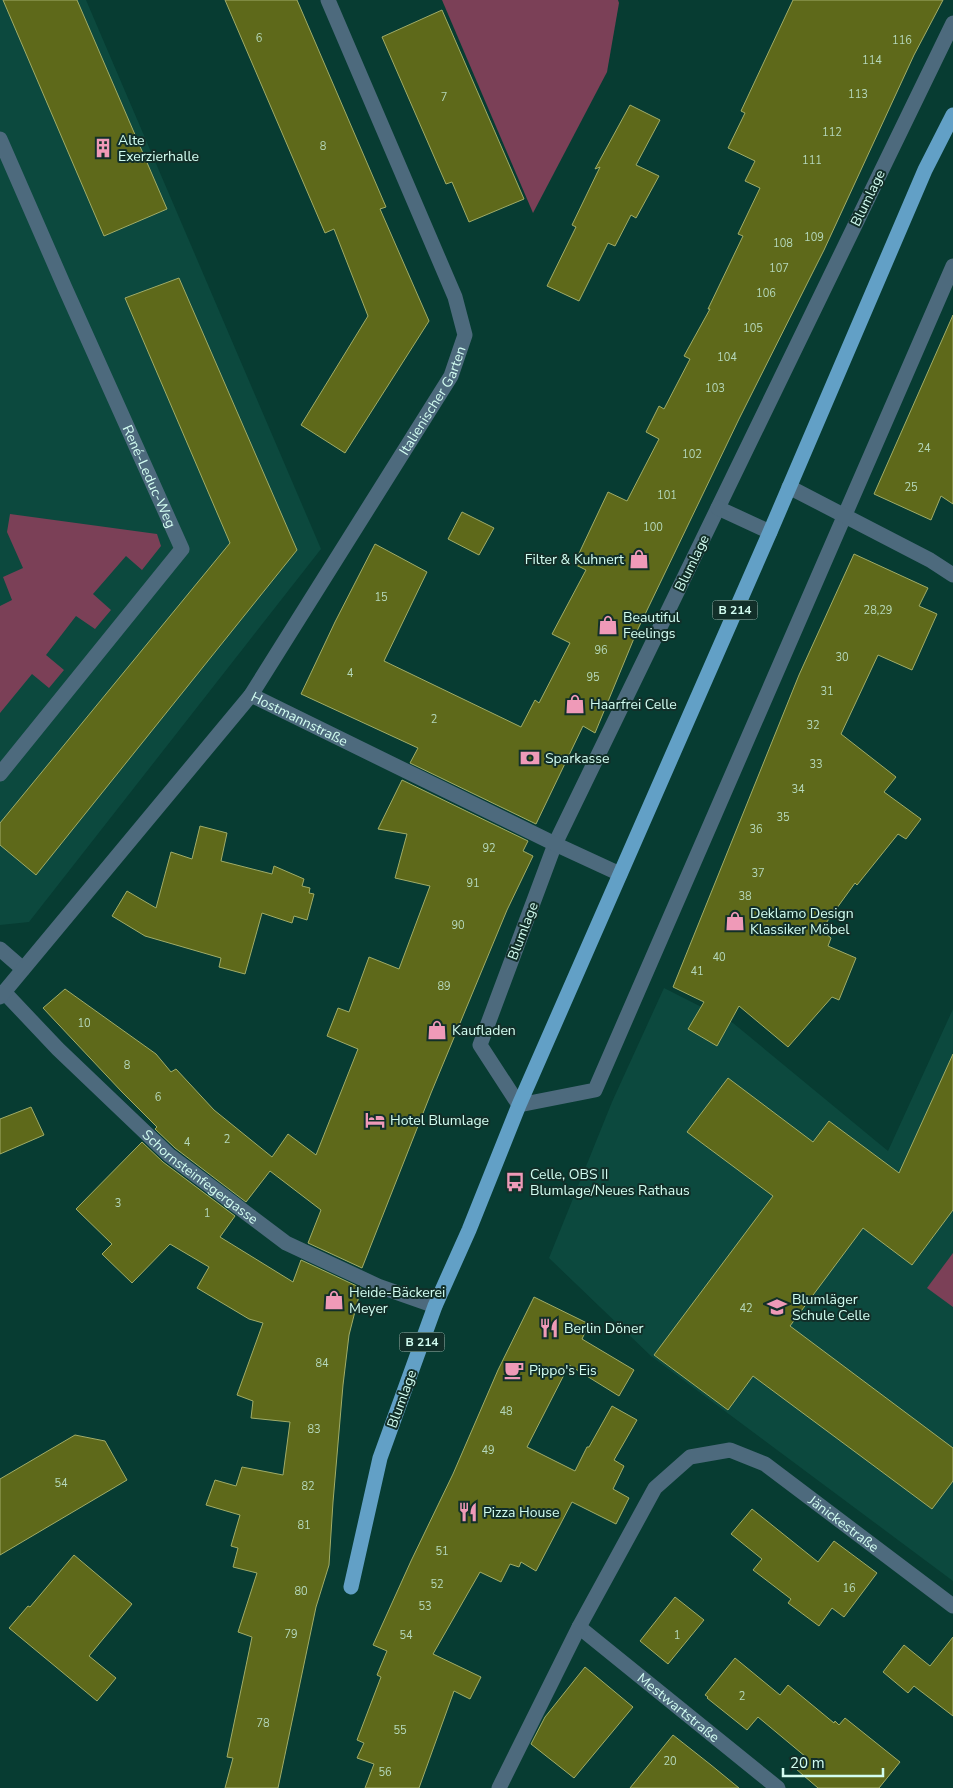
<svg xmlns="http://www.w3.org/2000/svg" width="953" height="1788" viewBox="0 0 953 1788" font-family="'Nunito Sans',sans-serif">
<style>
.built{fill:#0c493e}
.green{fill:#7b4057}
.building{fill:#5e691a;stroke:#a0ac68}
.lines{fill:none;stroke-linecap:round;stroke-linejoin:round}
.minor{stroke:#4d6a7d;stroke-width:15}
.major{stroke:#62a0c6;stroke-width:15}
.labels{text-anchor:middle;dominant-baseline:central;stroke-width:4;stroke-linejoin:round;paint-order:stroke}
.number-label{font-size:11px;fill:#b5d8bb}
.shield{fill:#122f29;stroke:#98bfb5;stroke-width:1}
.shield-label{font-size:12px;font-weight:bold;fill:#d2fdf1}
.poi-label{font-size:14px;fill:#d2fdf1;stroke:#122f29;text-anchor:start}
.street-label{font-size:14px;fill:#d2fdf1;stroke:#122f29}
</style>
<rect width="100%" height="100%" fill="#073c32"/>
<g class="built">
<path d="M0,0H86L321,549L29,922L0,925Z"/>
<path d="M664,988L733,1023L888,1151L953,1009V1581L651,1356L549,1258L612,1102Z"/>
</g>
<g class="green">
<path d="M442,0H618L619,3L607,72L533,213Z"/>
<path d="M10,514L157,534L161,546L142,570L126,556L93,594L111,610L95,629L76,616L46,655L64,670L49,688L32,674L0,713V606L12,600L3,577L23,568L7,532Z"/>
<path d="M953,1253V1307L927,1288Z"/>
</g>
<g class="building">
<path d="M3,0H77L167,209L104,236Z"/>
<path d="M225,0H297L386,207L380,209L429,321L345,453L301,425L368,316L334,229L325,233Z"/>
<path d="M793,0H943L914,55L824,250L739,419L637,631L595,733L583,726L536,824L410,763L418,748L301,694L335,622L375,544L427,572L384,661L521,727L535,700L539,703L570,643L552,634L586,570L574,564L608,492L627,501L659,439L646,432L659,406L664,409L690,359L684,356L710,309H708L743,236L738,234L760,188L745,181L755,161L728,148L745,113L741,111Z"/>
<path d="M442,10L524,199L469,222L452,182L446,184L382,37Z"/>
<path d="M630,105L660,120L636,165L659,176L636,218L631,215L615,246L608,243L579,301L547,286L576,227L572,225L600,167L595,169Z"/>
<path d="M179,278L297,550L36,875L0,845V823L230,543L125,298Z"/>
<path d="M953,315V504L941,496L931,520L874,494Z"/>
<path d="M462,512L494,528L479,555L448,539Z"/>
<path d="M854,554L928,588L919,606L937,614L912,670L878,655L841,734L896,777L884,792L921,819L906,839L898,834L857,885L855,883L821,930L831,938L828,946L856,958L839,1000L832,997L788,1047L739,1006L717,1046L688,1029L704,1002L673,987L799,675Z"/>
<path d="M402,780L528,841L523,851L533,856L507,910L431,1093L362,1268L308,1243L321,1210L270,1171L246,1202L175,1148L155,1129L157,1127L122,1092L43,1008L65,989L156,1054L171,1072L176,1069L214,1110L272,1157L288,1134L316,1155L358,1049L327,1036L338,1008L349,1012L369,957L399,969L430,886L395,878L407,834L378,829Z"/>
<path d="M200,826L227,833L221,861L272,874L274,866L304,879L302,886L310,888L309,893L314,894L307,920L294,916L292,923L262,913L245,974L219,967L221,958L145,936L112,916L127,891L156,908L171,852L192,859Z"/>
<path d="M953,1054V1210L912,1265L863,1228L790,1326L953,1448V1481L932,1509L753,1376L728,1410L654,1355L773,1196L687,1132L728,1078L813,1142L829,1121L899,1173Z"/>
<path d="M31,1107L44,1135L0,1154V1119Z"/>
<path d="M142,1142L163,1162L235,1216L220,1237L293,1282L301,1260L361,1288L349,1335L343,1385L333,1502L329,1565L316,1607L278,1788H225L233,1758L227,1757L252,1637L238,1632L257,1573L233,1567L238,1548L231,1546L240,1515L206,1505L215,1480L236,1486L242,1467L283,1475L290,1422L251,1418L253,1401L237,1395L263,1323L249,1319L197,1288L209,1267L170,1244L132,1283L102,1254L112,1244L76,1209Z"/>
<path d="M534,1297L589,1324L582,1339L634,1370L619,1396L569,1365L527,1447L575,1471L587,1447H589L612,1406L637,1420L614,1460L624,1466L613,1489L629,1498L616,1524L572,1502L536,1571L521,1562L519,1567L510,1564L501,1582L480,1572L433,1654L481,1677L470,1699L454,1691L419,1788H365L374,1764L357,1758L364,1743L357,1740L381,1677L377,1675L387,1651L373,1645L411,1561L453,1474L498,1370Z"/>
<path d="M75,1435L105,1441L127,1480L0,1555V1479Z"/>
<path d="M752,1509L818,1562L834,1541L877,1573L844,1617L832,1608L819,1626L788,1603L791,1599L753,1570L762,1559L731,1534Z"/>
<path d="M74,1555L132,1604L89,1656L116,1678L97,1701L9,1628L28,1606L30,1607Z"/>
<path d="M675,1597L704,1620L668,1664L640,1641Z"/>
<path d="M953,1637V1716L914,1686L908,1693L883,1672L904,1645L930,1666Z"/>
<path d="M735,1658L780,1695L788,1685L834,1723L835,1721L839,1725L845,1718L900,1762L879,1788H818L796,1769L806,1757L758,1717L747,1730L707,1698L708,1697L705,1695Z"/>
<path d="M585,1667L633,1707L574,1778L531,1744L545,1717Z"/>
<path d="M673,1735L711,1765L739,1788H630Z"/>
</g>
<g class="lines">
<g class="minor">
<path d="M953,23L555,844L480,1045L519,1105L595,1090L953,266"/>
<path id="s1" d="M0,139L65,288L182,549L0,774"/>
<path d="M789,487L930,560L953,575"/>
<path d="M718,508L770,532"/>
<path id="s2" d="M251,695L555,844L620,874"/>
<path d="M0,949L23,969"/>
<path id="s3" d="M4,992L58,1049L169,1155L286,1243L378,1286L435,1306"/>
<path id="s4" d="M0,997L251,695L451,376L465,335L455,297L328,0"/>
<path id="s5" d="M579,1627L778,1788"/>
<path id="s6" d="M499,1788L579,1627L655,1488L690,1457L730,1450L765,1464L953,1606"/>
</g>
<path class="major" d="M351,1587L380,1458L435,1306L469,1230L519,1105L770,532L925,170L953,115"/>
</g>
<defs>
<symbol id="building-bare" viewBox="-9 -9 18 18"><path d="M-4-6H4V6H1V3H-1V6H-4ZM-2.5-4.3h1.7v1.8h-1.7ZM.8-4.3h1.7v1.8H.8ZM-2.5-1h1.7V.8h-1.7ZM.8-1h1.7V.8H.8Z" fill="#ef9ab8" stroke="#122f29" stroke-width="2.5" paint-order="stroke"/></symbol>
<symbol id="shop-bare" viewBox="-9 -9 18 18"><path d="M-5-2.5h2.3a2.7 3.5 0 0 1 5.4 0H5L5.5 6h-11ZM-1.5-2.5h3a1.5 2.3 0 0 0-3 0Z" fill="#ef9ab8" stroke="#122f29" stroke-width="2.5" paint-order="stroke"/></symbol>
<symbol id="bank-bare" viewBox="-9 -9 18 18"><path d="M-6-4H6V4H-6ZM0-2.3a2.3 2.3 0 1 0 0 4.6a2.3 2.3 0 1 0 0-4.6Z" fill="#ef9ab8" stroke="#122f29" stroke-width="2.5" paint-order="stroke"/></symbol>
<symbol id="hotel-bare" viewBox="-9 -9 18 18"><path d="M-6-4.5h1.5V1H6V5H4.5V3h-9V5H-6ZM-4 0a1.8 1.8 0 1 1 3.6 0ZM.5 0V-2.5h3Q6-2.5 6 0Z" fill="#ef9ab8" stroke="#122f29" stroke-width="2.5" paint-order="stroke"/></symbol>
<symbol id="bus-bare" viewBox="-9 -9 18 18"><path d="M-5-6H5V4H4V6H2V4H-2V6H-4V4H-5ZM-3.5-4V0h7V-4ZM-3.5 1.2v1.5H-2V1.2ZM2 1.2v1.5H3.5V1.2Z" fill="#ef9ab8" stroke="#122f29" stroke-width="2.5" paint-order="stroke"/></symbol>
<symbol id="school-bare" viewBox="-9 -9 18 18"><path d="M0-5L7-2L0 1L-7-2ZM-4 1L0 2.5L4 1V4Q0 6-4 4Z" fill="#ef9ab8" stroke="#122f29" stroke-width="2.5" paint-order="stroke"/></symbol>
<symbol id="restaurant-bare" viewBox="-9 -9 18 18"><path d="M-5-6h1v4h1v-4h1v4h1v-4h1v5L-1.5 .5V6h-2V.5L-5-1ZM5-6V6H3V1.5H1.5Q1.5-4 5-6Z" fill="#ef9ab8" stroke="#122f29" stroke-width="2.5" paint-order="stroke"/></symbol>
<symbol id="cafe-bare" viewBox="-9 -9 18 18"><path d="M-5.5-4.5H6V0H3Q3 3.5 0 3.5H-2.5Q-5.5 3.5-5.5 0ZM3-3.2v2h1.7v-2ZM-6 4.5H4V6H-6Z" fill="#ef9ab8" stroke="#122f29" stroke-width="2.5" paint-order="stroke"/></symbol>
</defs>
<g fill-rule="evenodd">
<use href="#building-bare" x="89" y="134" width="28" height="28"/>
<use href="#shop-bare" x="625" y="545" width="28" height="28"/>
<use href="#shop-bare" x="594" y="611" width="28" height="28"/>
<use href="#shop-bare" x="561" y="690" width="28" height="28"/>
<use href="#bank-bare" x="516" y="744" width="28" height="28"/>
<use href="#shop-bare" x="721" y="907" width="28" height="28"/>
<use href="#shop-bare" x="423" y="1016" width="28" height="28"/>
<use href="#hotel-bare" x="361" y="1106" width="28" height="28"/>
<use href="#bus-bare" x="501" y="1168" width="28" height="28"/>
<use href="#shop-bare" x="320" y="1286" width="28" height="28"/>
<use href="#school-bare" x="763" y="1293" width="28" height="28"/>
<use href="#restaurant-bare" x="535" y="1314" width="28" height="28"/>
<use href="#cafe-bare" x="500" y="1356" width="28" height="28"/>
<use href="#restaurant-bare" x="454" y="1498" width="28" height="28"/>
</g>
<g class="labels">
<g class="number-label">
<text x="259" y="38">6</text>
<text x="902" y="40">116</text>
<text x="872" y="60">114</text>
<text x="858" y="94">113</text>
<text x="444" y="97">7</text>
<text x="832" y="132">112</text>
<text x="323" y="146">8</text>
<text x="812" y="160">111</text>
<text x="814" y="237">109</text>
<text x="783" y="243">108</text>
<text x="779" y="268">107</text>
<text x="766" y="293">106</text>
<text x="753" y="328">105</text>
<text x="727" y="357">104</text>
<text x="715" y="388">103</text>
<text x="924" y="448">24</text>
<text x="692" y="454">102</text>
<text x="911" y="487">25</text>
<text x="667" y="495">101</text>
<text x="653" y="527">100</text>
<text x="381" y="597">15</text>
<text x="878" y="610">28,29</text>
<text x="601" y="650">96</text>
<text x="842" y="657">30</text>
<text x="350" y="673">4</text>
<text x="593" y="677">95</text>
<text x="827" y="691">31</text>
<text x="434" y="719">2</text>
<text x="813" y="725">32</text>
<text x="816" y="764">33</text>
<text x="798" y="789">34</text>
<text x="783" y="817">35</text>
<text x="756" y="829">36</text>
<text x="489" y="848">92</text>
<text x="758" y="873">37</text>
<text x="473" y="883">91</text>
<text x="745" y="896">38</text>
<text x="458" y="925">90</text>
<text x="719" y="957">40</text>
<text x="697" y="971">41</text>
<text x="444" y="986">89</text>
<text x="84" y="1023">10</text>
<text x="127" y="1065">8</text>
<text x="158" y="1097">6</text>
<text x="227" y="1139">2</text>
<text x="187" y="1142">4</text>
<text x="118" y="1203">3</text>
<text x="207" y="1213">1</text>
<text x="746" y="1308">42</text>
<text x="322" y="1363">84</text>
<text x="506" y="1411">48</text>
<text x="314" y="1429">83</text>
<text x="488" y="1450">49</text>
<text x="61" y="1483">54</text>
<text x="308" y="1486">82</text>
<text x="304" y="1525">81</text>
<text x="442" y="1551">51</text>
<text x="437" y="1584">52</text>
<text x="849" y="1588">16</text>
<text x="301" y="1591">80</text>
<text x="425" y="1606">53</text>
<text x="291" y="1634">79</text>
<text x="406" y="1635">54</text>
<text x="677" y="1635">1</text>
<text x="742" y="1696">2</text>
<text x="263" y="1723">78</text>
<text x="400" y="1730">55</text>
<text x="670" y="1761">20</text>
<text x="385" y="1772">56</text>
</g>
<g class="shield">
<rect x="712.5" y="600.5" width="45" height="19" rx="4"/>
<rect x="399.5" y="1332.5" width="45" height="19" rx="4"/>
</g>
<g class="shield-label">
<text x="735" y="610">B 214</text>
<text x="422" y="1342">B 214</text>
</g>
<g class="poi-label">
<text x="118" y="140">Alte<tspan x="118" dy="16">Exerzierhalle</tspan></text>
<text x="624" y="559" text-anchor="end">Filter &amp; Kuhnert</text>
<text x="623" y="617">Beautiful<tspan x="623" dy="16">Feelings</tspan></text>
<text x="590" y="704">Haarfrei Celle</text>
<text x="545" y="758">Sparkasse</text>
<text x="750" y="913">Deklamo Design<tspan x="750" dy="16">Klassiker Möbel</tspan></text>
<text x="452" y="1030">Kaufladen</text>
<text x="390" y="1120">Hotel Blumlage</text>
<text x="530" y="1174">Celle, OBS II<tspan x="530" dy="16">Blumlage/Neues Rathaus</tspan></text>
<text x="349" y="1292">Heide-Bäckerei<tspan x="349" dy="16">Meyer</tspan></text>
<text x="792" y="1299">Blumläger<tspan x="792" dy="16">Schule Celle</tspan></text>
<text x="564" y="1328">Berlin Döner</text>
<text x="529" y="1370">Pippo's Eis</text>
<text x="483" y="1512">Pizza House</text>
</g>
<g class="street-label">
<text transform="translate(868 198) rotate(-64)">Blumlage</text>
<text stroke="none"><textPath href="#s4" startOffset="739">Italienischer Garten</textPath></text>
<text stroke="none"><textPath href="#s1" startOffset="369">René-Leduc-Weg</textPath></text>
<text transform="translate(692 563) rotate(-64)">Blumlage</text>
<text stroke="none"><textPath href="#s2" startOffset="54">Hostmannstraße</textPath></text>
<text transform="translate(523 931) rotate(-69)">Blumlage</text>
<text stroke="none"><textPath href="#s3" startOffset="270">Schornsteinfegergasse</textPath></text>
<text transform="translate(402 1399) rotate(-70)">Blumlage</text>
<text stroke="none"><textPath href="#s6" startOffset="562">Jänickestraße</textPath></text>
<text stroke="none"><textPath href="#s5" startOffset="128">Mestwartstraße</textPath></text>
</g>
</g>
<path d="M783 1768v8h100v-8" fill="none" stroke="#d2fdf1" stroke-width="2.5"/>
<text x="790" y="1768" font-size="15" fill="#d2fdf1" stroke="#122f29" stroke-width="4" paint-order="stroke">20 m</text>
</svg>
